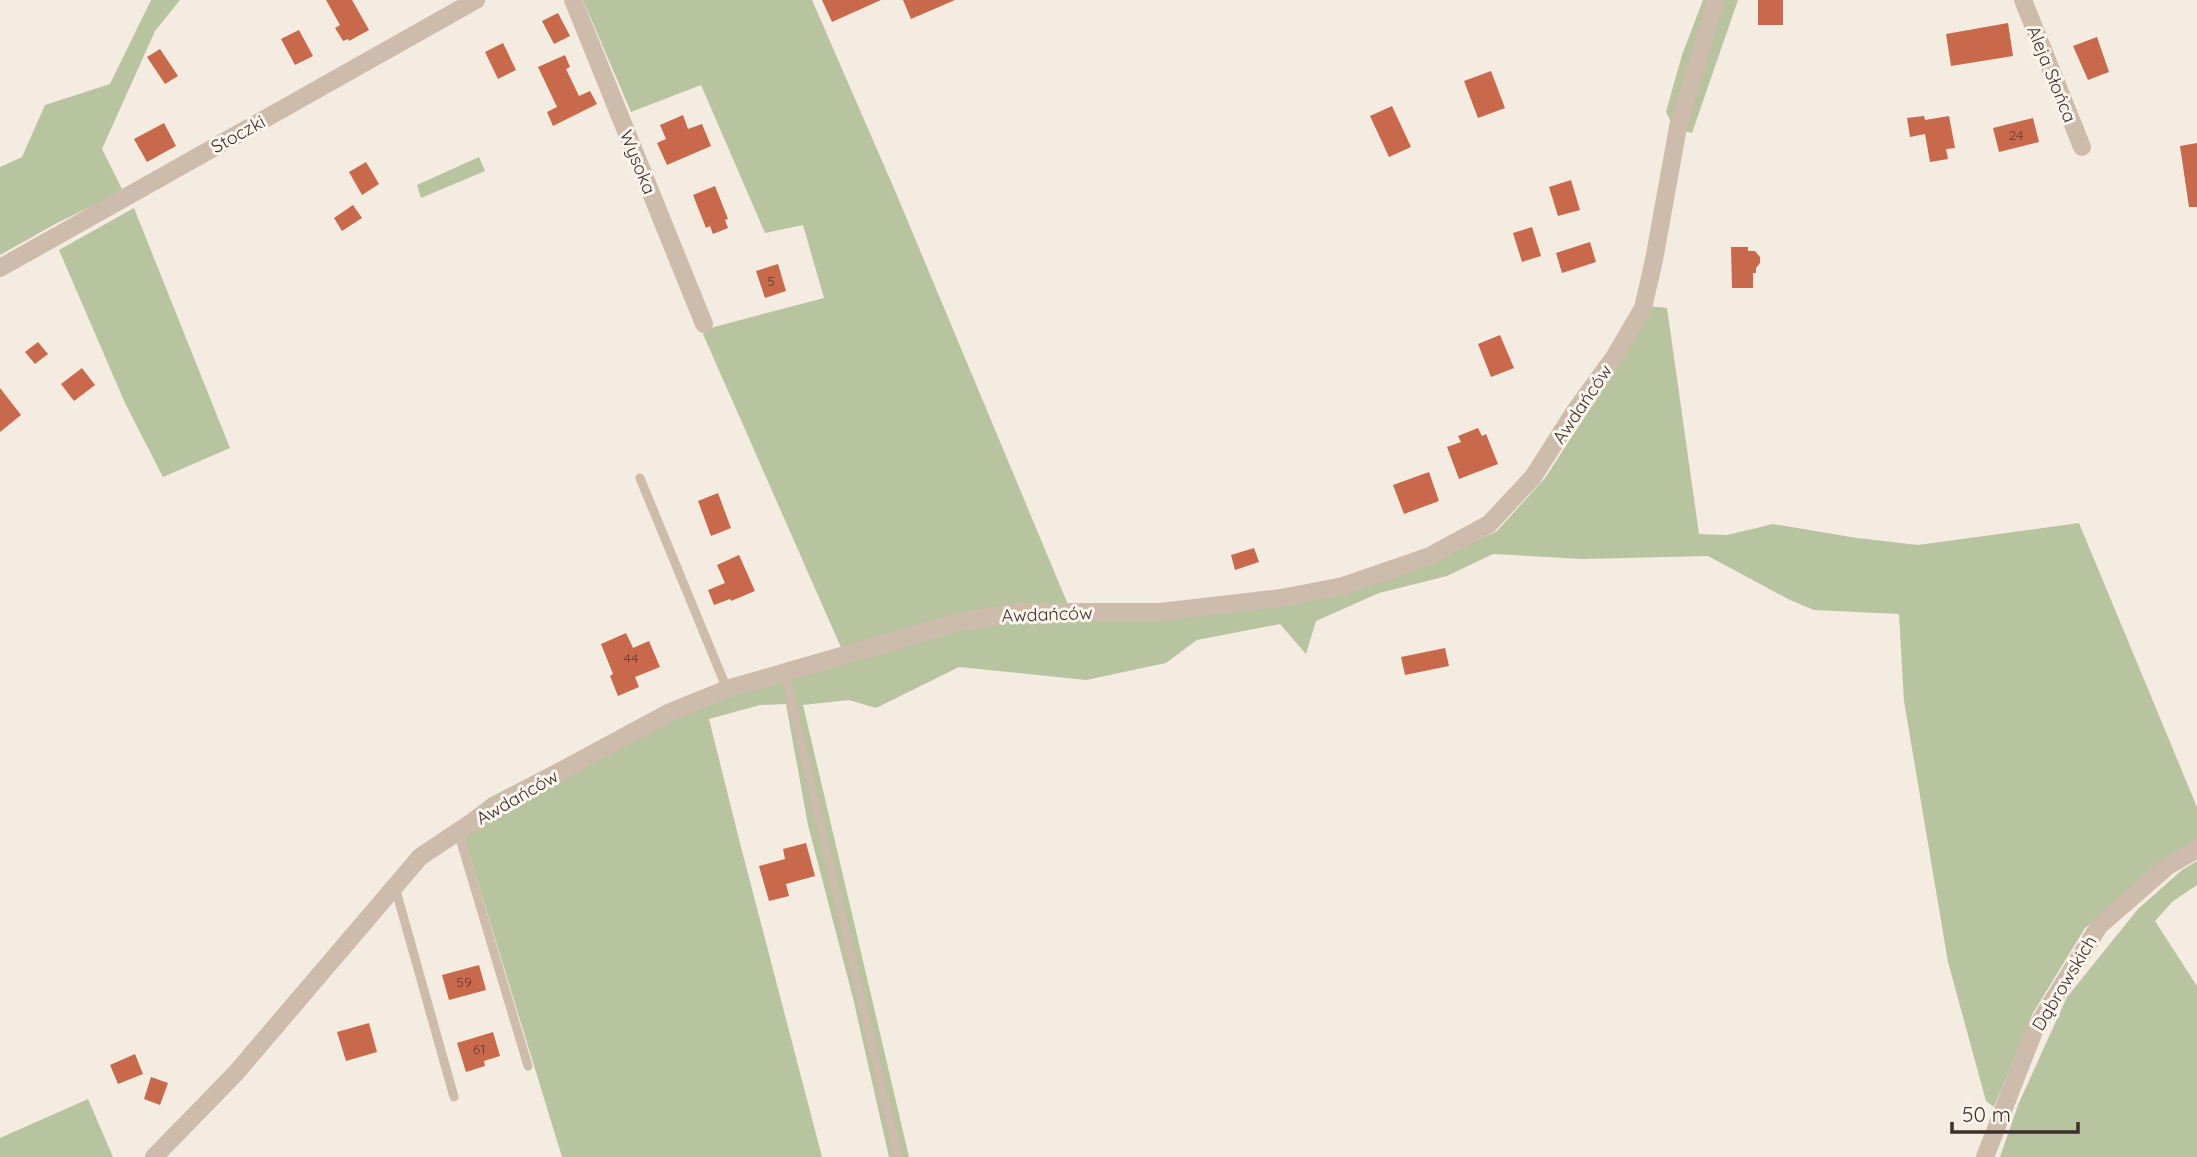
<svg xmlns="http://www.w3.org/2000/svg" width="2197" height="1157" viewBox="0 0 2197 1157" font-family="Quicksand,sans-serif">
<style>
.green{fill:#b8c4a0}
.building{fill:#c8694b}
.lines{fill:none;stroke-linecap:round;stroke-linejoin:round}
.lane{stroke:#cdbbac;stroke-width:9}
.street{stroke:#cdbbac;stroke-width:18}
.labels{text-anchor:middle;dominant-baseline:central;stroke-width:6;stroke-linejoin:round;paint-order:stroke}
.number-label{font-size:14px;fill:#5e3e33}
.street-label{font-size:18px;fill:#3b302b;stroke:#fbf5ee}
</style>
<rect width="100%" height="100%" fill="#f4ebe1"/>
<g class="green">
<path d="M151,0H180L155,31L102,149L123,191L57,223L0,255V167L22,157L45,105L110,84Z"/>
<path d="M583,0H812L896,193L1072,614H1181L1453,552L1497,531L1545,478L1623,358L1648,306L1667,308L1699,534L1727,535L1773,524L1857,538L1918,545L2079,523L2197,807V843L2124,894L2085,928L2033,1013L1994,1107L1986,1101L1948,962L1904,701L1899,614L1814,610L1790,600L1708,556L1582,559L1493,554L1447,576L1379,593L1316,621L1306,654L1280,624L1197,640L1166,663L1086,680L959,667L876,708L849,700L803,705L909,1157H889L853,998L808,825L786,704L760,705L709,719L741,847L822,1157H562L459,821L489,798L617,732L843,652L703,334L714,327L824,298L803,225L765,233L701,85L631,112Z"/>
<path d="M1703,0H1711L1672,124L1666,112L1682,55Z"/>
<path d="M1722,0H1738L1692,133L1684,131Z"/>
<path d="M479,157L485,171L421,198L417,185Z"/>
<path d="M134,208L230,448L163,477L125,403L59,250Z"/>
<path d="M2197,861V885L2172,902L2155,921L2197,986V1157H2000L2018,1105L2067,997L2138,909L2182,870Z"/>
<path d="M88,1099L113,1157H0V1138Z"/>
</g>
<g class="building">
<path d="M326,0H352L369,30L349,41L348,39L343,41L335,28L340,25Z"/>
<path d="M822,0H881L832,22Z"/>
<path d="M903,0H955L911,19Z"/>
<rect x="1758" y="0" width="25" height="25"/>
<path d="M558,13L570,36L554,44L542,21Z"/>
<path d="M2008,23L2013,56L1951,66L1946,34Z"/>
<path d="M299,30L313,56L295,65L281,39Z"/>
<path d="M2097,37L2109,72L2088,80L2073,46Z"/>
<path d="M503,43L516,70L498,79L485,52Z"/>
<path d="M160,49L178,76L165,84L147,57Z"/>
<path d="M565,55L570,67L566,69L579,96L590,91L597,104L553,126L547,112L557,107L538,67Z"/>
<path d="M1491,71L1505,108L1478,118L1464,81Z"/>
<path d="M1392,106L1411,147L1389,157L1370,116Z"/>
<path d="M683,115L688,129L702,124L711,146L667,165L657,143L666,139L660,125Z"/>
<path d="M1924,116L1925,120L1949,116L1955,148L1946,149L1948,159L1930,162L1925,134L1910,137L1907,118Z"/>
<path d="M2033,118L2039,142L1999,152L1993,128Z"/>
<path d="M164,123L176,146L147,162L134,139Z"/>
<path d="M2197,143V207H2189L2180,146Z"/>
<path d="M366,162L379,184L362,195L349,172Z"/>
<path d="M1571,180L1580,210L1558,216L1549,187Z"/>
<path d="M715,186L728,219L725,220L728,228L713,234L710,226L706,228L693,195Z"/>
<path d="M353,205L362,218L342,231L334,218Z"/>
<path d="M1532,227L1541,256L1522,262L1513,233Z"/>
<path d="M1590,242L1596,262L1562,273L1556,253Z"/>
<path d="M1731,247H1748V251H1755L1760,257V263L1756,268V273H1753V288H1732Z"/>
<path d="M778,264L786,291L765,298L756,271Z"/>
<path d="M1500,335L1514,368L1491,377L1478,344Z"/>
<path d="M38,342L48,354L35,364L25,352Z"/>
<path d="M82,368L95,385L74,401L61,384Z"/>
<path d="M0,388L21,415L0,432Z"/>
<path d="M1478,428L1482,436L1486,434L1498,464L1459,479L1447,447L1461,442L1458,436Z"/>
<path d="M1429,472L1439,501L1404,514L1393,485Z"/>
<path d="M718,493L731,528L711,536L698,501Z"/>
<path d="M1254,548L1259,562L1235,570L1231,555Z"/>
<path d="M739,555L755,591L731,601L730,599L714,605L708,590L725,583L717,565Z"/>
<path d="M626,633L633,648L649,641L660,667L635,677L639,687L618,696L610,676L613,674L601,644Z"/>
<path d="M1445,648L1449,666L1405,675L1401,657Z"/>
<path d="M806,843L815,876L786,884L789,896L769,901L759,866L785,859L783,849Z"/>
<path d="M479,965L486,990L449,1000L442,975Z"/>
<path d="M369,1023L377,1052L346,1061L337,1032Z"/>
<path d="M493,1032L500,1056L484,1061L485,1066L466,1072L457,1043Z"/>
<path d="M135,1054L143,1074L118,1084L110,1065Z"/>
<path d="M151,1077L168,1083L160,1105L144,1099Z"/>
</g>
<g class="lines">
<g class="lane">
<path d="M640,478L727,689"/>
<path d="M785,673L898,1157"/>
<path d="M458,832L528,1066"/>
<path d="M395,887L454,1097"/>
</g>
<g class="street">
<path d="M573,0L704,324"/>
<path d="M2023,0L2082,147"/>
<path d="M0,268L476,0"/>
<path d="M154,1157L235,1074L420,857L496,806L670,712L727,689L959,622L1020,612H1160L1281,598L1343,586L1430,556L1489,524L1533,477L1575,411L1615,356L1643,308L1654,260L1678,127L1716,0"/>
<path d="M1985,1157L2034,1031L2099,926L2168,866L2197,849"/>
</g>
</g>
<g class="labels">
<g class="number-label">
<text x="2016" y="135">24</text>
<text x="771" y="281">5</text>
<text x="631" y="658">44</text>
<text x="464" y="982">59</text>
<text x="479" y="1049">61</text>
</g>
<g class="street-label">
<text transform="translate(2052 74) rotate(68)">Aleja Słońca</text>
<text transform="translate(238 134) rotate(-29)">Stoczki</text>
<text transform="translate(638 162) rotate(68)">Wysoka</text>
<text transform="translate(1582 404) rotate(-56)">Awdańców</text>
<text transform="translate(1047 614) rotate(-2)">Awdańców</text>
<text transform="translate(517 797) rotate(-30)">Awdańców</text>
<text transform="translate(2064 983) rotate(-59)">Dąbrowskich</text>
</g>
</g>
<path d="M1952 1122v10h126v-10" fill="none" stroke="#3b302b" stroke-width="3.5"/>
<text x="1962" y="1122" font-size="21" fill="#3b302b" stroke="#fbf5ee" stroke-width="5" paint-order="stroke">50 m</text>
</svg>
